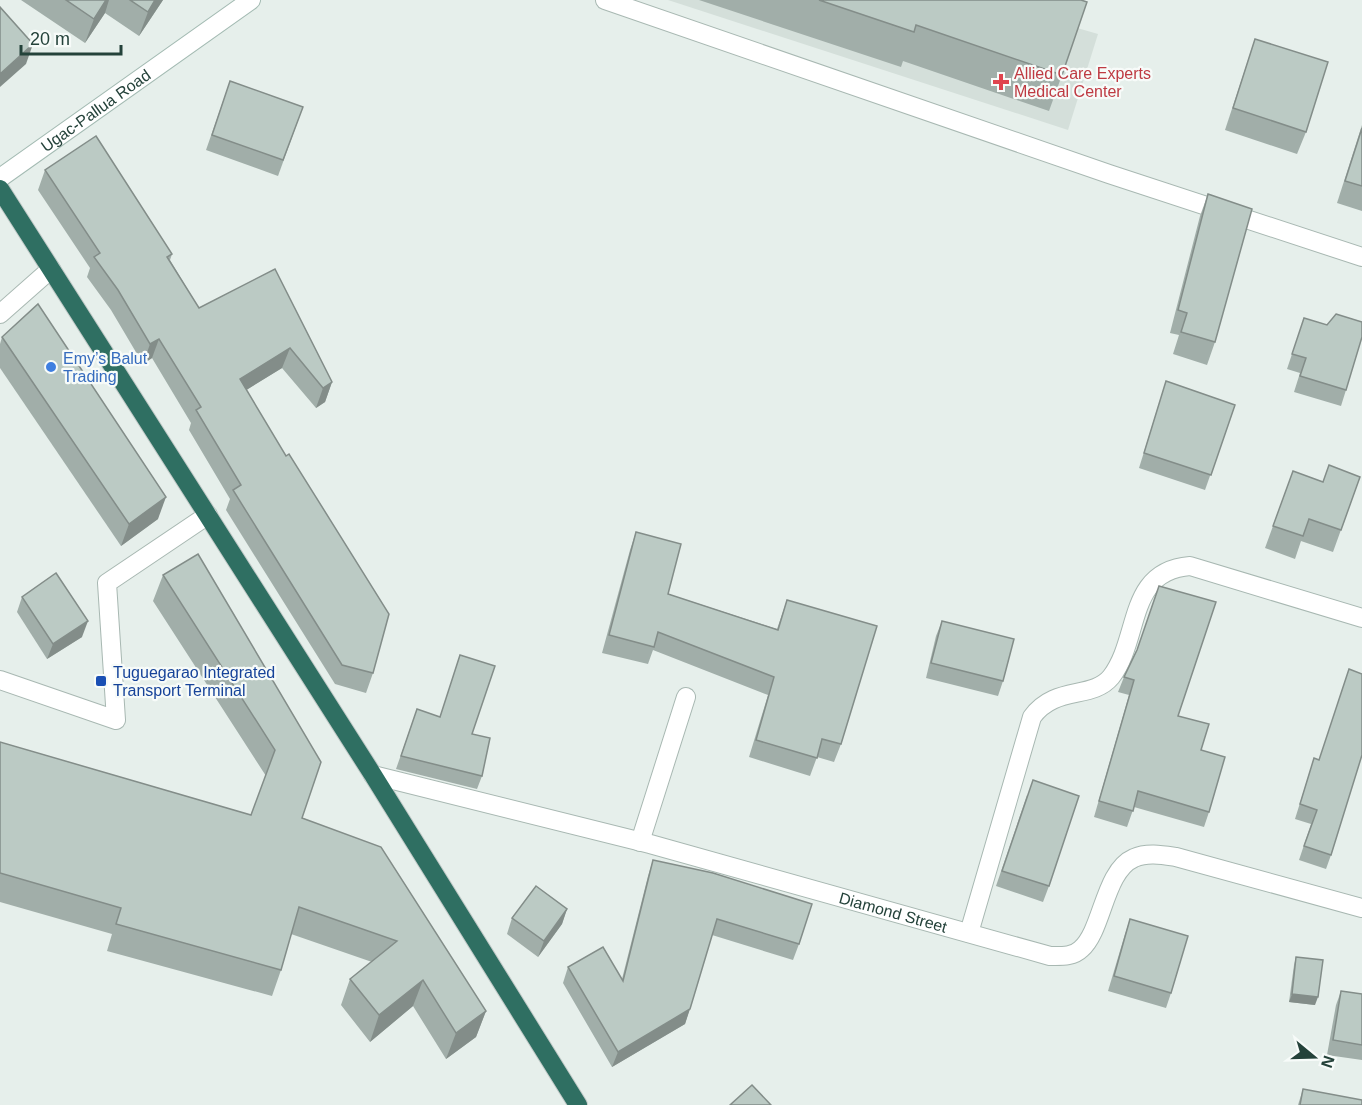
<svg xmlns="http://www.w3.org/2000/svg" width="1362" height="1105" viewBox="0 0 1362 1105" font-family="Helvetica,sans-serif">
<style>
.built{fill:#d4dfda}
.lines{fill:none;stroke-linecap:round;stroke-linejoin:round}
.lane-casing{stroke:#a8b8b2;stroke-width:20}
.street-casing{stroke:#a8b8b2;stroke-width:20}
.secondary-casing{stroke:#a4bbb3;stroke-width:20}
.highway-casing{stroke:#c2cac8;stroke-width:20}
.lane{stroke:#fff;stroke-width:18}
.street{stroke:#fff;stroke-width:18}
.secondary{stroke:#fff;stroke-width:18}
.highway{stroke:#2f6f62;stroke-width:18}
.wall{fill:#a1aea9}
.shaded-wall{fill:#838d89}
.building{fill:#bbcac4;stroke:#838d89;stroke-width:1.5}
.health-dot{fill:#e0444e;stroke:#f7fbf9;stroke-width:2}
.shop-dot{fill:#3f7fe0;stroke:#f7fbf9;stroke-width:2}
.transit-dot{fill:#1a4fb4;stroke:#f7fbf9;stroke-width:2}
.labels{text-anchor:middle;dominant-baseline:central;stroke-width:4.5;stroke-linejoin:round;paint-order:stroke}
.health-label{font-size:16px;fill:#be3a42;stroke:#f7fbf9;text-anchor:start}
.street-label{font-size:16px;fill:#24423a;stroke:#f7fbf9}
.shop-label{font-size:16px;fill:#366cbe;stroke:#f7fbf9;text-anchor:start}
.transit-label{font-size:16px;fill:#164399;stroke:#f7fbf9;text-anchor:start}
</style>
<rect width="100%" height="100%" fill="#e6efeb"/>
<path class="built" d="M668,0H981L1098,34L1068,130Z"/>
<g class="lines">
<defs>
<g id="lane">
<path d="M0,314L51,269"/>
<path d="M0,680L116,720L107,583L208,515"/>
</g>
<g id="street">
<path d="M605,0L1109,174L1362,257"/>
<path id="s1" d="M373,775L650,844L1050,956C1061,956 1073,957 1081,949C1103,930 1104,871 1134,858C1147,852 1163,855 1176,857L1362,908"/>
<path d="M640,842L686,697"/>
<path d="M969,933L1032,717C1055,685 1092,700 1111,677C1141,638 1126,571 1190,566L1362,618"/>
</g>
<g id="secondary">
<path id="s2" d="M0,178L251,0"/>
</g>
<path id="highway" d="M0,189L373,775L578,1105"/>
</defs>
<use href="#lane" class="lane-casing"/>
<use href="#street" class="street-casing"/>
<use href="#secondary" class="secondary-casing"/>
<use href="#highway" class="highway-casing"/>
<use href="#lane" class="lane"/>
<use href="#street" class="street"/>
<use href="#secondary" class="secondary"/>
<use href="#highway" class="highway"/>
</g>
<g class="wall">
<path d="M21,0H163L139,36L105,13L85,43Z"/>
<path d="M699,0H1081L1062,75L1049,111L903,61L901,67Z"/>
<path d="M1255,39L1306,132L1297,154L1225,130Z"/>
<path d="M230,81L303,107L278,176L206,150Z"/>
<path d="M1362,125V211L1337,203Z"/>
<path d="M45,170L172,254L170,260L199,308L275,269L332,382L325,402L316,408L282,368L246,390L373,673L366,693L335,684L226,510L230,499L189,430L191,423L152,358L143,364L111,310L87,277L90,268L38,190Z"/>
<path d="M1208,194L1215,342L1207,365L1173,354L1179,335L1170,333L1200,216Z"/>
<path d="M1304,318L1346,390L1341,406L1294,392L1300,373L1287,369Z"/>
<path d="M2,337L158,519L121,546L0,368V344Z"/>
<path d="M1166,381L1235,405L1205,490L1139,468Z"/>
<path d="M1293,471L1323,482L1360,477L1333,552L1301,541L1295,559L1265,548Z"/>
<path d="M636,532L668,594L777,629L787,600L841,744L834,762L817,757L810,776L749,757L768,695L653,650L648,664L602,653L630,550Z"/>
<path d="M198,554L302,818L486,1011L476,1037L446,1059L413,1006L370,1042L341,1005L350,979L372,962L291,934L281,970L272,996L107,951L112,934L0,902V742L251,815L266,776L153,601L163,575Z"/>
<path d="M22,597L82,637L47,659L17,612Z"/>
<path d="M942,621L1003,681L998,696L926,678L936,636Z"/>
<path d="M1136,651L1201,750L1209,812L1204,827L1134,807L1127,827L1094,817L1129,695L1118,692L1124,677Z"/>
<path d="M460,655L472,734L482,776L477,789L396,769L417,709L440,717Z"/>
<path d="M1314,758L1331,855L1326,869L1299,860L1311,824L1295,819Z"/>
<path d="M1027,795L1049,886L1043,902L996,886Z"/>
<path d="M653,860L799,944L793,960L712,935L685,1024L612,1067L563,983L568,967L622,979L648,876Z"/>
<path d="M567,909L562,924L538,957L507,934L512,918Z"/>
<path d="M1130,919L1171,993L1166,1008L1108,991L1125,934Z"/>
<path d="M1296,957L1315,1005L1289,1002L1294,965Z"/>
<path d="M1341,991L1362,994V1060L1327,1055L1336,1005Z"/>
<path d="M1303,1089L1362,1105H1298Z"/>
</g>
<g class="shaded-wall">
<path d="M106,0H109L105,13L85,43L94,19Z"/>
<path d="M155,0H163L139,36L148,12Z"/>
<path d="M33,44L26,64L0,87V74Z"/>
<path d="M159,339L152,358L143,364L150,344Z"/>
<path d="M290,348L282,368L232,399L240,379Z"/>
<path d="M332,382L325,402L316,408L323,388Z"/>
<path d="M166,497L158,519L121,546L129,524Z"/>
<path d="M88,621L82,637L47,659L53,644Z"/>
<path d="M567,909L562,924L538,957L544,941Z"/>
<path d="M423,980L413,1006L370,1042L379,1015Z"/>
<path d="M1292,994L1318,997L1315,1005L1289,1002Z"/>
<path d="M690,1009L685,1024L612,1067L618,1052Z"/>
<path d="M486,1011L476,1037L446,1059L456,1033Z"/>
</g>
<g class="building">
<path d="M66,0H106L94,19Z"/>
<path d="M130,0H155L148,12Z"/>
<path d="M819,0H1081L1087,2L1062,75L916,25L914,32Z"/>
<path d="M0,7L33,44L0,74Z"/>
<path d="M1255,39L1328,62L1306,132L1233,108Z"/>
<path d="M230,81L303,107L283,160L212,135Z"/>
<path d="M1362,128V186L1345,181Z"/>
<path d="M96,136L172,254L167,257L199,308L275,269L332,382L323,388L290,348L240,379L286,456L289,454L389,614L373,673L342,665L233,490L241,485L196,410L201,407L159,339L150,344L118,290L94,257L100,253L45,170Z"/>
<path d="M1208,194L1252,209L1215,342L1181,332L1187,313L1178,310Z"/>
<path d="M38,304L166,497L129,524L2,337Z"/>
<path d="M1336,314L1362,322V337L1346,390L1300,376L1306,358L1292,354L1304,318L1327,325Z"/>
<path d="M1166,381L1235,405L1211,475L1144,453Z"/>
<path d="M1329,465L1360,477L1341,530L1309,519L1303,536L1273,526L1293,471L1323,482Z"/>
<path d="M636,532L681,544L668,594L778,630L787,600L877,626L841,744L822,739L817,758L756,740L774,677L658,632L654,647L609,635Z"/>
<path d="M198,554L321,762L302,818L381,847L486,1011L456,1033L423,980L379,1015L350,979L397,941L299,907L281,970L116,924L121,908L0,873V742L251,815L275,750L163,575Z"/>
<path d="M56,573L88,621L53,644L22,597Z"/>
<path d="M1159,586L1216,602L1178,716L1209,724L1201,750L1225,757L1209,812L1138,791L1133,811L1099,801L1134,680L1124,677L1137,650Z"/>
<path d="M942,621L1014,639L1003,681L931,663Z"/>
<path d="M460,655L495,666L472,734L490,738L482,776L401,756L417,709L440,717Z"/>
<path d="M1349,669L1362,674V755L1331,855L1304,846L1317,810L1300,804L1314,758L1319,760Z"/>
<path d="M1033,780L1079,796L1049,886L1002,871Z"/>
<path d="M653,860L713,873L812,904L799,944L717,919L690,1009L618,1052L568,967L603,947L623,981Z"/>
<path d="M536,886L567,909L544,941L512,918Z"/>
<path d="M1130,919L1188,936L1171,993L1114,976Z"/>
<path d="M1296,957L1323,960L1318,997L1292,994Z"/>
<path d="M1341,991L1362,994V1045L1333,1040Z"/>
<path d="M752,1085L771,1105H730Z"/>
<path d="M1303,1089L1362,1100V1105H1300Z"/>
</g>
<path class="health-dot" d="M998 73h6v6h6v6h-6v6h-6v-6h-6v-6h6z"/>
<circle class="shop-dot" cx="51" cy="367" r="6"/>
<rect class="transit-dot" x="95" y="675" width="12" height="12" rx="3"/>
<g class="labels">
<g class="health-label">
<text x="1014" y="73">Allied Care Experts<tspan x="1014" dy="18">Medical Center</tspan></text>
</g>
<g class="street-label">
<text stroke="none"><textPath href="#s2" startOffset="117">Ugac-Pallua Road</textPath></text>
<text stroke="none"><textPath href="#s1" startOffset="538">Diamond Street</textPath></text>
</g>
<g class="shop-label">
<text x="63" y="358">Emy’s Balut<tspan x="63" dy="18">Trading</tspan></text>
</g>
<g class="transit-label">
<text x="113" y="672">Tuguegarao Integrated<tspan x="113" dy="18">Transport Terminal</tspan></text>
</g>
</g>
<g transform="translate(1314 1057) rotate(109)" stroke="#f7fbf9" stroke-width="4.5" paint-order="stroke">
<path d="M0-4.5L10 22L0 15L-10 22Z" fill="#24423a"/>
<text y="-9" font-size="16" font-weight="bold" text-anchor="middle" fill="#24423a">N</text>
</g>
<path d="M21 45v9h100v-9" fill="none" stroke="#24423a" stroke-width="3"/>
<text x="30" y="45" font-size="18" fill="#24423a" stroke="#f7fbf9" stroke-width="4.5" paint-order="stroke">20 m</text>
</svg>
